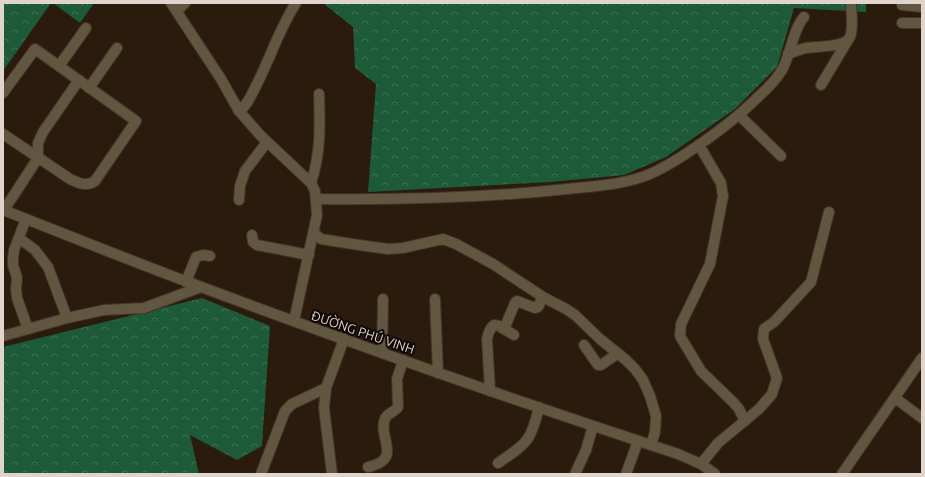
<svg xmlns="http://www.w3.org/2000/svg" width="925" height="477" viewBox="0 0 925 477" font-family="Ubuntu,sans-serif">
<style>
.forest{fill:url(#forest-crowns)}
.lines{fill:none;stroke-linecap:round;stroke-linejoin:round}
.minor-casing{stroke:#433528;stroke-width:12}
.minor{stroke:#61563f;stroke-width:10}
.labels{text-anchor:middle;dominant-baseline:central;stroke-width:4;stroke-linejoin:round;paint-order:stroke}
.street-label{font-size:13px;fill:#dfd5cc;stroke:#0e0703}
</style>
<defs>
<pattern id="forest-crowns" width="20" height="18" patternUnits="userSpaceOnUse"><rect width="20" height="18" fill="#1d5a38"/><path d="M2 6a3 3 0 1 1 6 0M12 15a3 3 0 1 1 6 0" fill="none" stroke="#3d7154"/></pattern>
</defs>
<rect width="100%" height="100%" fill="#2a1b0d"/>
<g class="forest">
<path d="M3,3H51L3,71Z"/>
<path d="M53,3H94L80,23Z"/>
<path d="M323,3H866V12L794,8L777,67L735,109L666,157L624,175L551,182L368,192L376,84L355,68L353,27Z"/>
<path d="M202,298L270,326L262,446L237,460L190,435L199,474H3V347Z"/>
</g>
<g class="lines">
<defs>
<g id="minor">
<path d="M171,3L221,79L239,111L260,135L311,183L315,191L317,215L294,321"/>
<path d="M902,5L922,7"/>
<path d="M177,11L185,3"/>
<path d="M902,23H922"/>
<path d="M788,54C794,52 800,49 806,48C816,46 845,48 850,37C854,27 851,13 851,3"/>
<path d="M59,66L86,28"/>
<path d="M821,85L848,40"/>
<path d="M89,88L117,48"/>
<path d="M3,93L35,49L136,121L95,181C86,187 79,183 70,179L3,134"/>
<path d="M239,111C248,105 251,95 256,86C270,59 279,29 296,3"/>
<path d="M739,115L781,156"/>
<path d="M699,145L721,183L723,196L710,264L681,324L680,336L701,371L734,403L739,409L745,421"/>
<path d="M311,183C321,153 320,125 319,94"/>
<path d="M316,199C399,200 483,198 567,189C594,186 624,185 650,174C662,169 673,162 684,155C710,138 736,119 758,97C767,89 776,80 782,70C790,56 794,27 804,17"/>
<path d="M239,200L240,186L245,171L267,142"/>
<path d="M3,210C65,234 126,259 188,282C350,343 513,400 678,454L701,464L715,474"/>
<path d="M4,210L38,158V143L43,132L79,80"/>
<path d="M26,219L14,250L13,259V265L17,278L16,289L17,298L28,329"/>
<path d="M314,233L321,239L359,245L388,249L403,248L443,239L456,244L493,264L543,297L566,309L575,315L600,339L626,360L635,369L643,380L650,396L656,416L655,432L651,445"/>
<path d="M252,235L253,242L257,245L309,255"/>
<path d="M19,238L35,250L48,267L67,318"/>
<path d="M186,282L196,257L203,255L210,256"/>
<path d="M435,299L438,373"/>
<path d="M504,329L515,303L517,301L535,308L538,307L543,297"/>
<path d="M3,336L67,318L104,310L144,308L201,287"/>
<path d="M584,345L598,365H601L617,354"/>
<path d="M382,353L383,299"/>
<path d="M490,391L487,339C488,334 490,328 494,325L499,326L514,335"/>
<path d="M895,398L922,418"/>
<path d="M498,463C526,444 531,442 539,407"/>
<path d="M701,464L718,443L759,409L772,394L777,378L763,339L764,329L774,322L811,282L829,212"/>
<path d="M368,467C404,459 377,437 385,419C387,413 395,412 398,407L397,379L403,360"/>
<path d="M261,474L285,411L292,404L326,388"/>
<path d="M332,474L324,408L326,388L344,339"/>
<path d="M575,474L586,450L593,426"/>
<path d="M626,474L638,441"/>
<path d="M842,474L922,358"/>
</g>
</defs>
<use href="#minor" class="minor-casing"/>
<use href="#minor" class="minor"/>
</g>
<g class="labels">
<g class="street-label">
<text transform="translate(363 332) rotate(19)">ĐƯỜNG PHÚ VINH</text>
</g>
</g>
<rect width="925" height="477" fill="none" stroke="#dfd5cc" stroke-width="8"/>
</svg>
